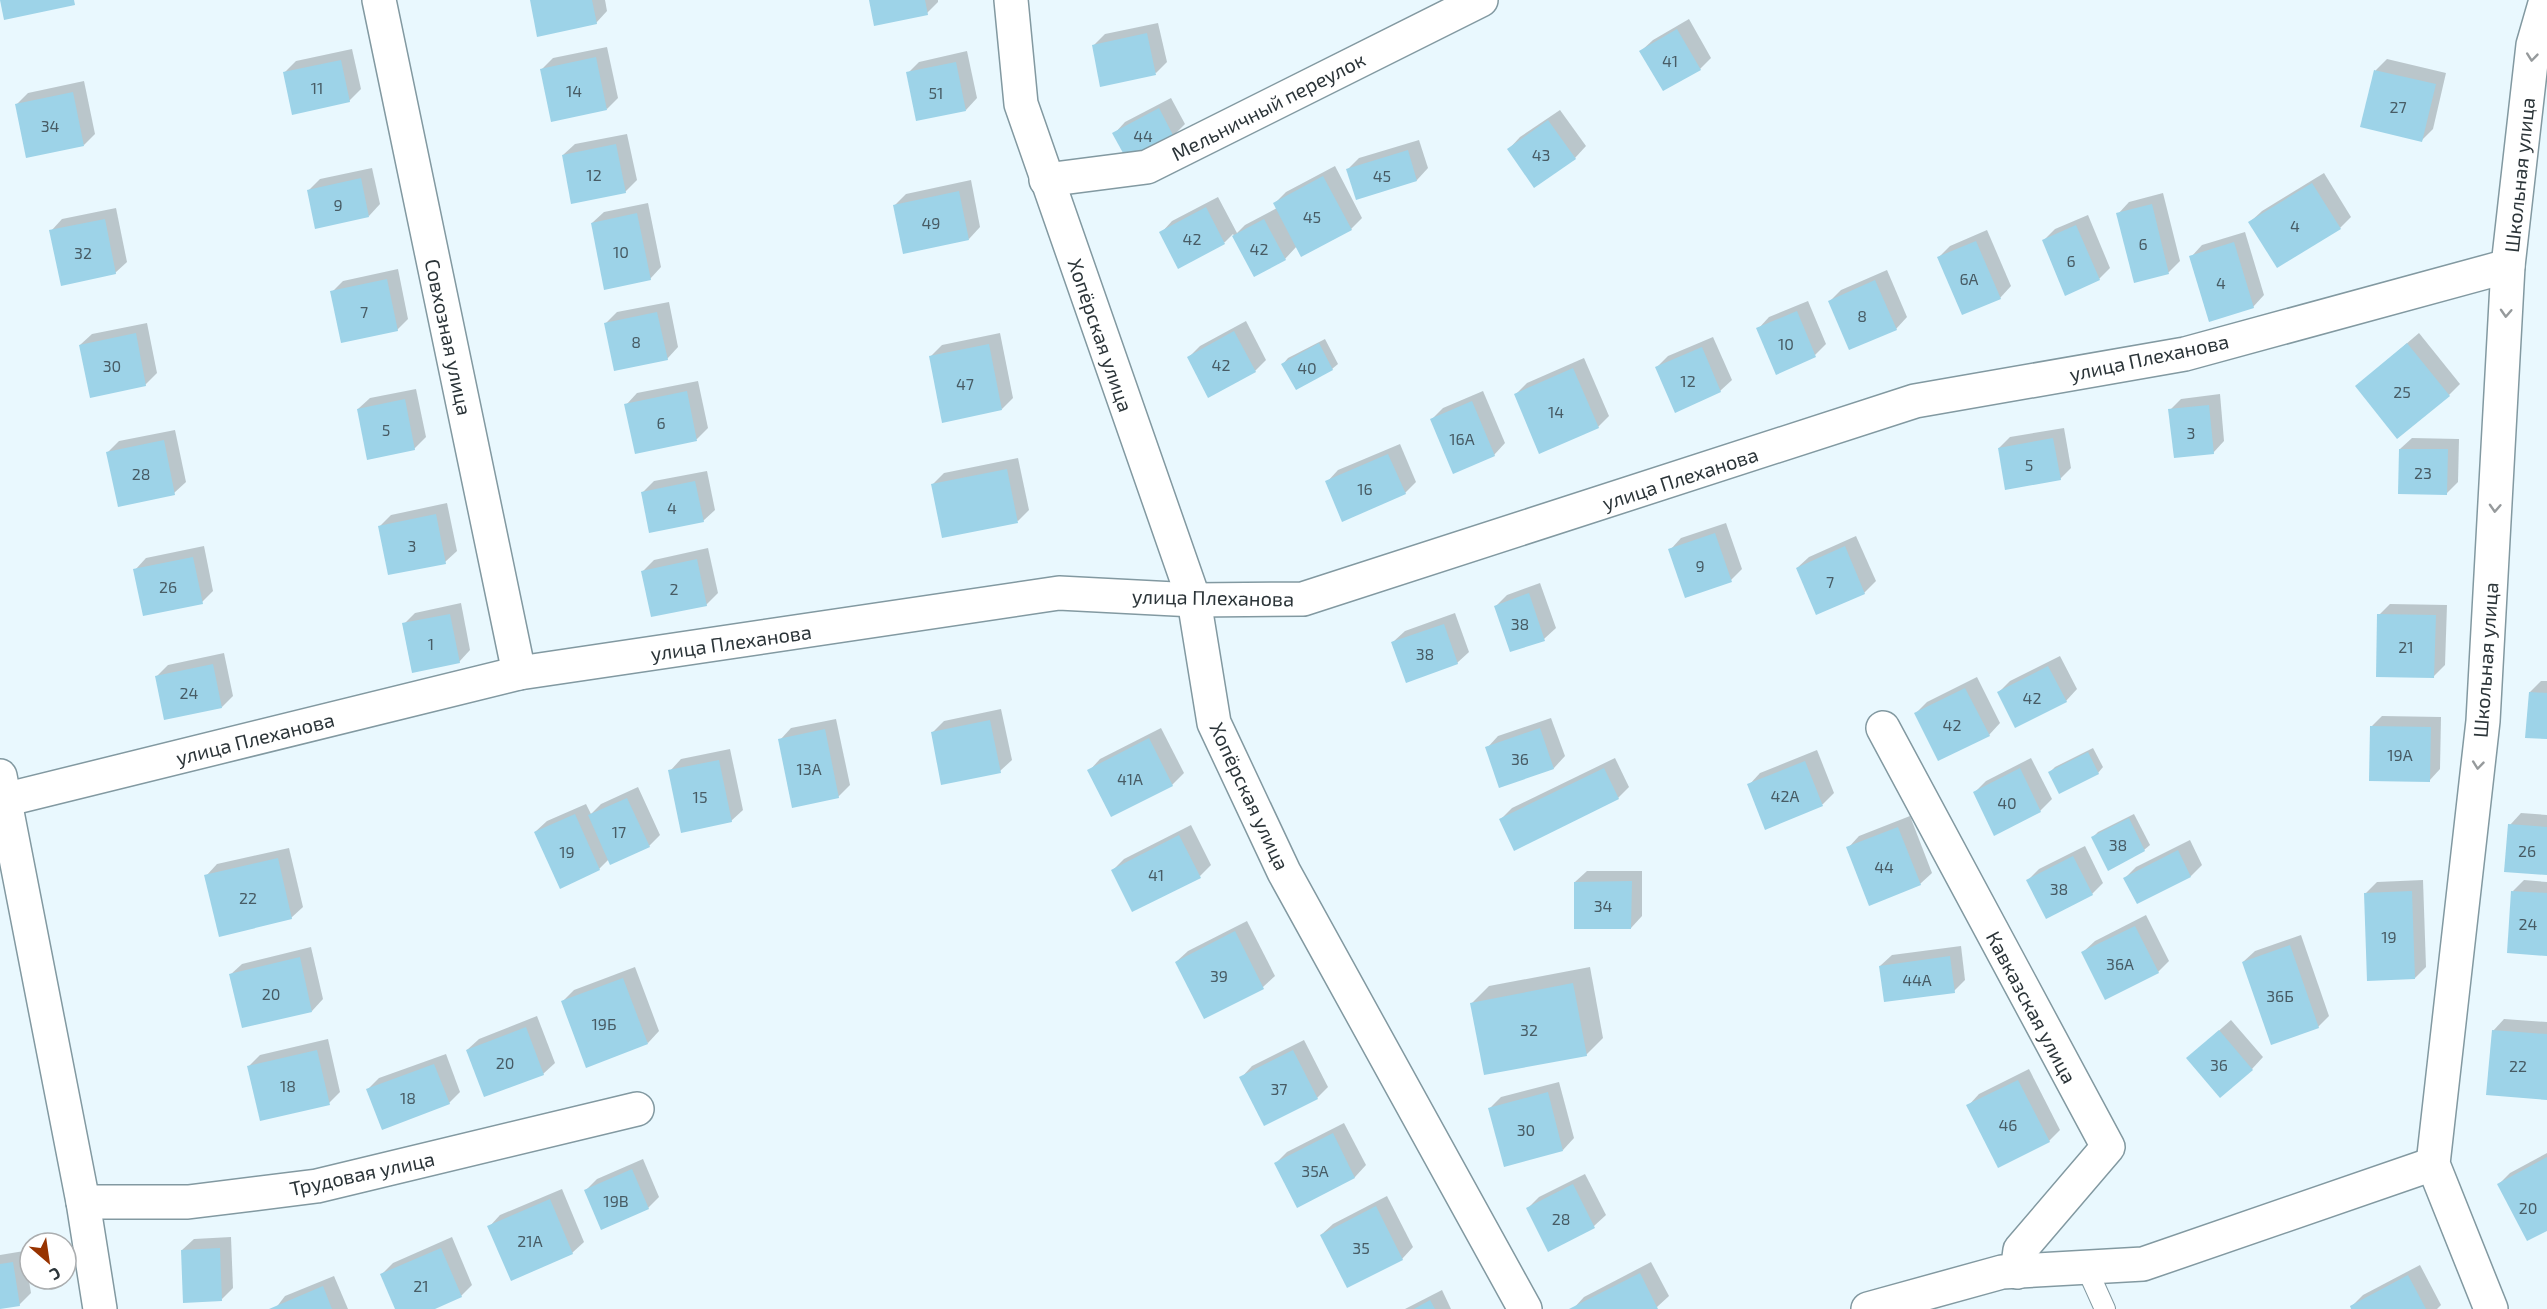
<svg xmlns="http://www.w3.org/2000/svg" width="2547" height="1309" viewBox="0 0 2547 1309" font-family="'Exo 2',sans-serif">
<style>
.shadow{fill:#0003}
.building{fill:#9dd3e8}
.lines{fill:none;stroke-linecap:round;stroke-linejoin:round}
.service-casing{stroke:#8299a1;stroke-width:22}
.minor-casing{stroke:#8299a1;stroke-width:36}
.tertiary-casing{stroke:#8299a1;stroke-width:36}
.service{stroke:#fff;stroke-width:20}
.minor{stroke:#fff;stroke-width:33}
.tertiary{stroke:#fff;stroke-width:33}
.oneway{stroke:#969a9c}
.labels{text-anchor:middle;dominant-baseline:central;stroke-width:4.5;stroke-linejoin:round;paint-order:stroke}
.number-label{font-size:16px;fill:#485c65}
.street-label{font-size:20px;fill:#2c3539;stroke:#fff}
</style>
<rect width="100%" height="100%" fill="#e9f8fe"/>
<g class="shadow">
<path d="M531,0H605L607,11L596,23Z"/>
<path d="M871,0H938V2L927,13Z"/>
<path d="M1689,19L1711,58L1700,69L1641,51L1653,40Z"/>
<path d="M1158,23L1167,62L1156,73L1093,46L1105,34Z"/>
<path d="M607,47L618,98L607,109L542,69L553,58Z"/>
<path d="M352,49L361,89L349,101L285,72L296,61Z"/>
<path d="M967,51L977,98L966,110L908,73L919,62Z"/>
<path d="M2387,59L2446,73L2433,129L2422,140L2362,126L2376,70Z"/>
<path d="M84,81L95,134L84,145L17,104L28,93Z"/>
<path d="M1171,98L1185,124L1173,136L1114,134L1125,122Z"/>
<path d="M1560,110L1586,146L1575,158L1509,149L1520,137Z"/>
<path d="M627,134L637,180L625,192L563,155L575,144Z"/>
<path d="M1419,140L1428,168L1417,180L1348,169L1359,158Z"/>
<path d="M1335,166L1362,218L1351,229L1297,246L1285,259L1254,275L1233,234L1225,242L1179,267L1161,233L1172,221L1218,197L1237,233L1245,225L1277,208L1275,203L1286,192Z"/>
<path d="M372,168L380,204L369,216L309,190L320,179Z"/>
<path d="M2324,173L2351,217L2340,228L2250,222L2262,211Z"/>
<path d="M971,180L980,227L969,239L895,205L906,194Z"/>
<path d="M2163,193L2180,261L2169,272L2135,281L2118,214L2129,202Z"/>
<path d="M648,203L661,267L650,279L592,223L604,212Z"/>
<path d="M116,208L127,262L115,273L51,231L62,219Z"/>
<path d="M2088,215L2110,268L2099,279L2044,240L2055,229Z"/>
<path d="M1987,230L2011,286L2000,298L1939,257L1950,246Z"/>
<path d="M2245,232L2264,295L2253,307L2191,257L2202,245Z"/>
<path d="M398,269L408,319L397,330L332,292L343,281Z"/>
<path d="M1887,270L1907,317L1896,329L1830,301L1841,290Z"/>
<path d="M1808,301L1826,344L1815,355L1758,329L1769,317Z"/>
<path d="M669,302L678,347L667,359L606,323L617,312Z"/>
<path d="M1246,321L1266,360L1255,371L1189,357L1200,346Z"/>
<path d="M147,323L157,373L145,385L80,345L92,334Z"/>
<path d="M1000,333L1013,398L1002,409L930,357L942,345Z"/>
<path d="M2419,333L2460,384L2449,395L2357,386Z"/>
<path d="M1713,337L1732,380L1720,391L1657,367L1668,356Z"/>
<path d="M1325,339L1338,364L1332,369L1283,364L1288,358Z"/>
<path d="M1584,358L1609,416L1598,427L1516,394L1527,383Z"/>
<path d="M698,381L708,428L697,439L636,452L626,405L637,393Z"/>
<path d="M416,389L426,437L414,449L358,409L370,398Z"/>
<path d="M1483,391L1505,443L1494,455L1431,420L1443,408Z"/>
<path d="M2220,394L2224,441L2213,453L2170,410L2181,399Z"/>
<path d="M2064,428L2071,468L2060,479L1999,448L2010,437Z"/>
<path d="M175,430L186,482L174,493L108,452L119,441Z"/>
<path d="M2412,438L2459,439L2458,482L2447,493L2400,449Z"/>
<path d="M1400,444L1416,482L1405,493L1327,482L1338,470Z"/>
<path d="M1018,458L1029,510L1018,521L932,485L944,473Z"/>
<path d="M707,471L715,510L703,521L642,493L654,481Z"/>
<path d="M447,503L457,551L445,562L380,526L391,515Z"/>
<path d="M1726,523L1742,569L1731,580L1670,550L1681,538Z"/>
<path d="M1856,536L1876,581L1864,593L1797,568L1809,557Z"/>
<path d="M204,546L213,591L202,602L135,570L146,558Z"/>
<path d="M708,548L718,593L706,605L643,571L654,560Z"/>
<path d="M1540,583L1556,628L1544,639L1496,606L1507,595Z"/>
<path d="M461,603L470,650L459,662L404,624L415,613Z"/>
<path d="M2390,604L2447,605L2445,665L2434,676L2379,615Z"/>
<path d="M1455,613L1469,652L1457,663L1393,642L1405,631Z"/>
<path d="M224,653L233,696L222,707L157,676L168,665Z"/>
<path d="M2060,656L2077,689L2066,701L1999,692L2010,681Z"/>
<path d="M1977,677L2000,723L1989,735L1916,713L1927,702Z"/>
<path d="M2541,681H2547V738L2530,692Z"/>
<path d="M1001,709L1012,760L1000,771L932,733L944,721Z"/>
<path d="M2382,716L2441,717L2440,769L2429,781L2371,727Z"/>
<path d="M1551,718L1565,756L1554,768L1487,748L1498,736Z"/>
<path d="M836,719L850,785L838,797L780,740L791,728Z"/>
<path d="M1161,728L1184,773L1172,785L1089,771L1100,759Z"/>
<path d="M2093,748L2103,767L2098,773L2050,772L2055,767Z"/>
<path d="M730,749L743,810L731,821L670,771L681,759Z"/>
<path d="M1817,750L1834,793L1823,804L1766,828L1749,785L1760,773Z"/>
<path d="M1615,758L1629,787L1618,798L1501,819L1512,808Z"/>
<path d="M2031,758L2052,799L2040,811L1995,834L1975,792L1986,781Z"/>
<path d="M638,787L660,835L649,846L609,859L599,869L535,832L547,821L586,804L591,814L601,804Z"/>
<path d="M2521,813L2547,815V874L2510,825Z"/>
<path d="M2134,814L2150,845L2144,850L2093,837L2098,832Z"/>
<path d="M1910,816L1932,873L1920,884L1848,848L1859,836Z"/>
<path d="M1191,825L1211,865L1200,876L1113,870L1124,859Z"/>
<path d="M2190,840L2202,865L2191,876L2138,902L2125,878L2136,867Z"/>
<path d="M2085,846L2103,883L2092,894L2028,880L2039,869Z"/>
<path d="M289,848L303,907L291,918L206,876L217,864Z"/>
<path d="M1587,871H1642V916L1631,928L1575,882Z"/>
<path d="M2423,880L2426,967L2415,978L2365,894L2377,882Z"/>
<path d="M2524,880L2547,882V955L2513,891Z"/>
<path d="M2146,915L2169,961L2158,972L2083,952L2095,941Z"/>
<path d="M1247,921L1275,976L1263,987L1204,1017L1176,962L1188,951Z"/>
<path d="M2301,935L2329,1016L2318,1027L2243,962L2255,951Z"/>
<path d="M1961,946L1965,980L1954,991L1880,966L1892,955Z"/>
<path d="M311,947L323,999L312,1011L230,975L242,964Z"/>
<path d="M635,967L659,1031L648,1043L562,1002L574,990Z"/>
<path d="M1590,967L1603,1038L1586,1055L1472,1003L1489,986Z"/>
<path d="M537,1016L555,1063L543,1074L467,1050L479,1039Z"/>
<path d="M2504,1019L2547,1022V1099L2493,1031Z"/>
<path d="M2231,1020L2263,1057L2252,1069L2188,1058Z"/>
<path d="M328,1039L340,1092L329,1103L249,1066L260,1055Z"/>
<path d="M1304,1040L1328,1087L1317,1098L1241,1078L1252,1066Z"/>
<path d="M446,1054L460,1092L449,1103L368,1089L379,1078Z"/>
<path d="M2029,1069L2060,1130L2049,1141L1968,1106L1979,1094Z"/>
<path d="M1559,1082L1574,1138L1563,1150L1490,1108L1501,1097Z"/>
<path d="M1344,1123L1366,1165L1355,1177L1298,1206L1276,1163L1287,1152Z"/>
<path d="M2547,1153V1229L2499,1184L2510,1173Z"/>
<path d="M643,1159L659,1197L648,1208L586,1190L597,1179Z"/>
<path d="M1585,1174L1606,1215L1594,1226L1549,1250L1528,1208L1539,1197Z"/>
<path d="M562,1189L584,1242L572,1253L489,1227L500,1215Z"/>
<path d="M1387,1196L1413,1247L1402,1259L1321,1235L1333,1224Z"/>
<path d="M231,1237L233,1288L222,1299L182,1250L194,1239Z"/>
<path d="M452,1237L472,1285L461,1296L431,1309H397L382,1274L393,1263Z"/>
<path d="M24,1251L31,1293L19,1305L0,1308V1255Z"/>
<path d="M1651,1262L1669,1296L1657,1307L1573,1309L1584,1297Z"/>
<path d="M2420,1265L2441,1305L2437,1309H2353L2352,1306L2363,1295Z"/>
<path d="M334,1276L348,1309H275L285,1296Z"/>
<path d="M1442,1290L1451,1309H1405Z"/>
</g>
<g class="building">
<path d="M0,0H74L75,5L4,20Z"/>
<path d="M530,0H592L597,24L537,37Z"/>
<path d="M869,0H925L928,15L874,26Z"/>
<path d="M1677,29L1701,70L1663,91L1639,51Z"/>
<path d="M1147,33L1156,75L1100,87L1092,45Z"/>
<path d="M596,57L607,110L551,122L540,69Z"/>
<path d="M341,60L350,102L292,115L283,72Z"/>
<path d="M956,62L966,111L916,121L906,72Z"/>
<path d="M2374,70L2436,84L2422,142L2360,127Z"/>
<path d="M73,92L84,146L26,158L15,104Z"/>
<path d="M1159,108L1174,137L1128,162L1112,133Z"/>
<path d="M1548,120L1576,159L1534,188L1507,149Z"/>
<path d="M616,144L626,193L571,204L562,155Z"/>
<path d="M1408,150L1417,181L1356,200L1346,169Z"/>
<path d="M1323,176L1352,230L1301,257L1273,203Z"/>
<path d="M361,178L369,217L315,229L307,190Z"/>
<path d="M2312,183L2341,229L2277,268L2248,222Z"/>
<path d="M959,191L969,240L903,254L893,205Z"/>
<path d="M2152,204L2169,274L2134,283L2116,213Z"/>
<path d="M1206,207L1225,244L1178,269L1159,232Z"/>
<path d="M637,213L651,280L604,290L591,223Z"/>
<path d="M105,219L116,274L61,286L49,230Z"/>
<path d="M1264,219L1286,260L1254,277L1232,236Z"/>
<path d="M2076,225L2100,280L2065,296L2042,240Z"/>
<path d="M1976,241L2001,299L1962,315L1937,257Z"/>
<path d="M2234,242L2254,308L2209,322L2189,256Z"/>
<path d="M387,279L398,331L341,343L330,291Z"/>
<path d="M1875,280L1897,330L1849,350L1828,301Z"/>
<path d="M1797,311L1816,357L1776,375L1756,328Z"/>
<path d="M657,312L668,360L614,371L604,323Z"/>
<path d="M1234,331L1256,372L1208,398L1187,357Z"/>
<path d="M136,333L146,386L90,398L79,345Z"/>
<path d="M1319,343L1333,370L1296,390L1281,364Z"/>
<path d="M2407,343L2450,396L2397,439L2355,386Z"/>
<path d="M989,344L1002,410L942,423L929,356Z"/>
<path d="M1702,347L1721,392L1675,413L1655,367Z"/>
<path d="M1573,368L1599,428L1539,454L1514,394Z"/>
<path d="M687,391L697,441L635,454L624,404Z"/>
<path d="M405,399L415,450L367,460L357,409Z"/>
<path d="M1472,401L1495,456L1453,474L1430,419Z"/>
<path d="M2209,405L2214,454L2174,458L2168,409Z"/>
<path d="M2053,438L2061,480L2005,490L1998,448Z"/>
<path d="M164,440L175,495L118,507L106,452Z"/>
<path d="M2399,449H2448L2447,495L2398,494Z"/>
<path d="M1388,454L1406,494L1342,522L1325,481Z"/>
<path d="M1007,469L1018,523L942,538L931,484Z"/>
<path d="M695,481L704,522L649,533L641,492Z"/>
<path d="M436,514L446,564L388,575L378,526Z"/>
<path d="M1715,533L1732,582L1685,598L1668,549Z"/>
<path d="M1845,546L1865,594L1816,615L1796,568Z"/>
<path d="M193,557L203,604L143,616L133,569Z"/>
<path d="M697,559L707,606L651,617L641,571Z"/>
<path d="M1529,593L1545,641L1510,652L1494,606Z"/>
<path d="M450,614L460,663L412,673L402,623Z"/>
<path d="M2377,614L2436,615L2434,678L2376,677Z"/>
<path d="M1444,624L1458,664L1406,683L1391,642Z"/>
<path d="M213,664L222,708L164,720L155,676Z"/>
<path d="M2048,666L2067,702L2015,728L1997,692Z"/>
<path d="M1965,688L1990,736L1938,761L1914,713Z"/>
<path d="M2529,692L2547,693V739L2525,738Z"/>
<path d="M990,720L1001,773L941,785L931,732Z"/>
<path d="M2370,726L2431,727L2430,782L2369,781Z"/>
<path d="M1540,728L1554,769L1499,788L1485,747Z"/>
<path d="M825,729L839,798L792,808L778,739Z"/>
<path d="M1149,738L1173,786L1111,817L1087,770Z"/>
<path d="M2088,752L2099,774L2059,794L2048,772Z"/>
<path d="M719,760L732,822L681,833L668,770Z"/>
<path d="M1805,761L1823,806L1765,830L1747,784Z"/>
<path d="M1604,768L1619,799L1514,851L1499,819Z"/>
<path d="M2020,768L2041,812L1994,836L1973,792Z"/>
<path d="M627,798L650,847L610,865L588,815Z"/>
<path d="M575,814L600,870L560,889L534,832Z"/>
<path d="M2129,818L2145,851L2108,871L2091,837Z"/>
<path d="M2508,824L2547,827V875L2504,872Z"/>
<path d="M1898,827L1921,885L1869,906L1846,847Z"/>
<path d="M1179,835L1201,878L1132,912L1111,870Z"/>
<path d="M2178,850L2191,877L2137,904L2123,878Z"/>
<path d="M2073,856L2093,895L2046,919L2026,880Z"/>
<path d="M278,858L292,919L219,937L204,875Z"/>
<path d="M1632,881L1631,929H1574V882Z"/>
<path d="M2412,891L2415,979L2367,981L2364,893Z"/>
<path d="M2511,891L2547,893V956L2507,953Z"/>
<path d="M2135,926L2159,973L2105,1000L2081,952Z"/>
<path d="M1235,931L1264,989L1204,1019L1175,962Z"/>
<path d="M2290,945L2319,1028L2271,1045L2242,962Z"/>
<path d="M1950,956L1955,993L1884,1002L1879,966Z"/>
<path d="M300,957L312,1012L242,1028L229,974Z"/>
<path d="M623,978L648,1044L586,1068L561,1001Z"/>
<path d="M1573,983L1587,1056L1484,1075L1470,1003Z"/>
<path d="M526,1027L544,1075L484,1097L466,1050Z"/>
<path d="M2219,1030L2253,1070L2220,1098L2186,1058Z"/>
<path d="M2492,1030L2547,1034V1100L2486,1095Z"/>
<path d="M317,1050L330,1105L260,1121L247,1066Z"/>
<path d="M1293,1050L1318,1099L1264,1126L1239,1077Z"/>
<path d="M434,1064L450,1104L382,1130L366,1089Z"/>
<path d="M2018,1080L2050,1142L1998,1168L1966,1105Z"/>
<path d="M1548,1092L1563,1151L1504,1167L1488,1108Z"/>
<path d="M1333,1133L1355,1178L1297,1208L1274,1163Z"/>
<path d="M2547,1157V1231L2527,1241L2497,1184Z"/>
<path d="M632,1169L649,1209L601,1230L584,1190Z"/>
<path d="M1573,1184L1595,1228L1548,1252L1526,1208Z"/>
<path d="M550,1199L573,1254L511,1281L487,1226Z"/>
<path d="M1376,1206L1403,1260L1347,1288L1320,1235Z"/>
<path d="M220,1248L222,1301L183,1303L181,1250Z"/>
<path d="M441,1248L462,1297L435,1309H395L380,1274Z"/>
<path d="M13,1262L20,1306L0,1309V1264Z"/>
<path d="M1640,1273L1658,1309H1569Z"/>
<path d="M2408,1275L2426,1309H2351L2350,1306Z"/>
<path d="M323,1286L332,1309H269Z"/>
<path d="M1430,1300L1435,1309H1414Z"/>
</g>
<g class="lines">
<defs>
<path id="service" d="M2086,1267L2105,1309"/>
<g id="minor">
<path d="M379,0L519,673"/>
<path d="M1011,0L1021,104L1194,600L1214,723L1284,872L1525,1309"/>
<path d="M1046,180L1147,167L1481,0"/>
<path d="M1883,728L2108,1147L2020,1250L2017,1272"/>
<path d="M0,801L519,673L1059,593L1194,600L1303,599L1915,401L2185,354L2508,266"/>
<path d="M83,1202H188L317,1186L637,1109"/>
<path d="M1868,1309L2002,1272L2143,1264L2433,1164"/>
</g>
<g id="tertiary">
<path d="M0,776L83,1202L100,1309"/>
<path d="M2491,1309L2433,1164L2483,721L2508,266L2533,45L2546,0"/>
</g>
</defs>
<use href="#service" class="service-casing"/>
<use href="#minor" class="minor-casing"/>
<use href="#tertiary" class="tertiary-casing"/>
<use href="#service" class="service"/>
<use href="#minor" class="minor"/>
<use href="#tertiary" class="tertiary"/>
</g>
<defs><path id="oneway-chevron" d="M-2-3.5L2.5 0L-2 3.5" fill="none" stroke-width="1.6" stroke-linecap="round" stroke-linejoin="round" transform="scale(1.5)"/></defs>
<g class="oneway">
<use href="#oneway-chevron" transform="translate(2532 57) rotate(96)"/>
<use href="#oneway-chevron" transform="translate(2506 313) rotate(93)"/>
<use href="#oneway-chevron" transform="translate(2495 508) rotate(93)"/>
<use href="#oneway-chevron" transform="translate(2478 765) rotate(96)"/>
</g>
<g class="labels">
<g class="number-label">
<text x="1670" y="60">41</text>
<text x="317" y="87">11</text>
<text x="574" y="90">14</text>
<text x="936" y="92">51</text>
<text x="2398" y="106">27</text>
<text x="50" y="125">34</text>
<text x="1143" y="135">44</text>
<text x="1541" y="154">43</text>
<text x="594" y="174">12</text>
<text x="1382" y="175">45</text>
<text x="338" y="204">9</text>
<text x="1312" y="216">45</text>
<text x="931" y="222">49</text>
<text x="2295" y="225">4</text>
<text x="1192" y="238">42</text>
<text x="2143" y="243">6</text>
<text x="1259" y="248">42</text>
<text x="621" y="251">10</text>
<text x="83" y="252">32</text>
<text x="2071" y="260">6</text>
<text x="1969" y="278">6А</text>
<text x="2221" y="282">4</text>
<text x="364" y="311">7</text>
<text x="1862" y="315">8</text>
<text x="636" y="341">8</text>
<text x="1786" y="343">10</text>
<text x="1221" y="364">42</text>
<text x="112" y="365">30</text>
<text x="1307" y="367">40</text>
<text x="1688" y="380">12</text>
<text x="965" y="383">47</text>
<text x="2402" y="391">25</text>
<text x="1556" y="411">14</text>
<text x="661" y="422">6</text>
<text x="386" y="429">5</text>
<text x="2191" y="432">3</text>
<text x="1462" y="438">16А</text>
<text x="2029" y="464">5</text>
<text x="2423" y="472">23</text>
<text x="141" y="473">28</text>
<text x="1365" y="488">16</text>
<text x="672" y="507">4</text>
<text x="412" y="545">3</text>
<text x="1700" y="565">9</text>
<text x="1830" y="581">7</text>
<text x="168" y="586">26</text>
<text x="674" y="588">2</text>
<text x="1520" y="623">38</text>
<text x="431" y="643">1</text>
<text x="2406" y="646">21</text>
<text x="1425" y="653">38</text>
<text x="189" y="692">24</text>
<text x="2032" y="697">42</text>
<text x="1952" y="724">42</text>
<text x="2400" y="754">19А</text>
<text x="1520" y="758">36</text>
<text x="809" y="768">13А</text>
<text x="1130" y="778">41А</text>
<text x="1785" y="795">42А</text>
<text x="700" y="796">15</text>
<text x="2007" y="802">40</text>
<text x="619" y="831">17</text>
<text x="2118" y="844">38</text>
<text x="2527" y="850">26</text>
<text x="567" y="851">19</text>
<text x="1884" y="866">44</text>
<text x="1156" y="874">41</text>
<text x="2059" y="888">38</text>
<text x="248" y="897">22</text>
<text x="1603" y="905">34</text>
<text x="2528" y="923">24</text>
<text x="2389" y="936">19</text>
<text x="2120" y="963">36А</text>
<text x="1219" y="975">39</text>
<text x="1917" y="979">44А</text>
<text x="271" y="993">20</text>
<text x="2280" y="995">36Б</text>
<text x="604" y="1023">19Б</text>
<text x="1529" y="1029">32</text>
<text x="505" y="1062">20</text>
<text x="2219" y="1064">36</text>
<text x="2518" y="1065">22</text>
<text x="288" y="1085">18</text>
<text x="1279" y="1088">37</text>
<text x="408" y="1097">18</text>
<text x="2008" y="1124">46</text>
<text x="1526" y="1129">30</text>
<text x="1315" y="1170">35А</text>
<text x="616" y="1200">19В</text>
<text x="2528" y="1207">20</text>
<text x="1561" y="1218">28</text>
<text x="530" y="1240">21А</text>
<text x="1361" y="1247">35</text>
<text x="421" y="1285">21</text>
</g>
<g class="street-label">
<text transform="translate(1268 106) rotate(-27)">Мельничный переулок</text>
<text transform="translate(2519 175) rotate(-84)">Школьная улица</text>
<text transform="translate(1101 335) rotate(71)">Хопёрская улица</text>
<text transform="translate(449 337) rotate(78)">Совхозная улица</text>
<text transform="translate(2149 357) rotate(-12)">улица Плеханова</text>
<text transform="translate(1680 478) rotate(-18)">улица Плеханова</text>
<text transform="translate(1213 597) rotate(1)">улица Плеханова</text>
<text transform="translate(731 642) rotate(-8)">улица Плеханова</text>
<text transform="translate(2485 660) rotate(-86)">Школьная улица</text>
<text transform="translate(255 738) rotate(-14)">улица Плеханова</text>
<text transform="translate(1250 796) rotate(65)">Хопёрская улица</text>
<text transform="translate(2032 1007) rotate(62)">Кавказская улица</text>
<text transform="translate(362 1173) rotate(-12)">Трудовая улица</text>
</g>
</g>
<g transform="translate(48 1261) rotate(151)"><circle r="28" fill="#ffffff" stroke="#abaeb0" stroke-width="1.5"/>
<path d="M0-4.5L10 22L0 15L-10 22Z" fill="#973300"/>
<text y="-9" font-size="16" font-weight="bold" text-anchor="middle" fill="#2c3539">С</text>
</g>
</svg>
